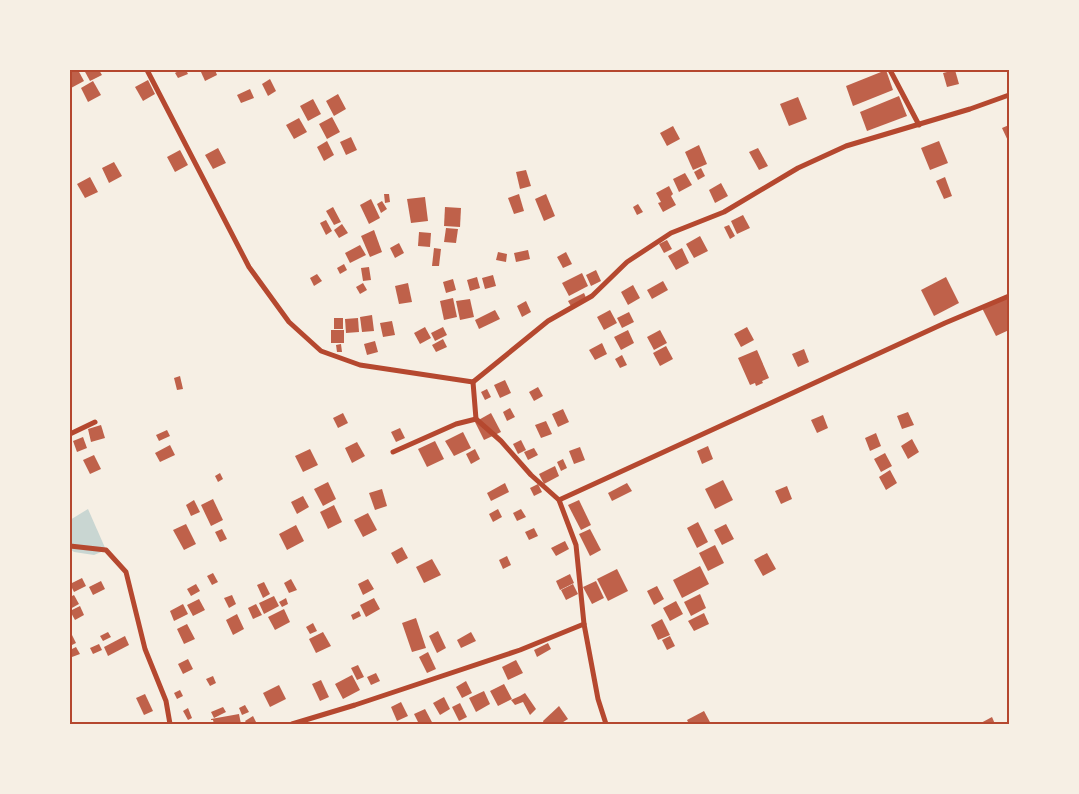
<svg xmlns="http://www.w3.org/2000/svg" width="1079" height="794" viewBox="0 0 1079 794" font-family="'Zilla Slab',serif">
<style>
.water{fill:#c9d6d2}
.building{fill:#bf614a}
.lines{fill:none;stroke-linecap:round;stroke-linejoin:round}
.minor{stroke:#b5482f;stroke-width:5}
.neatline{fill:none;stroke:#b5482f;stroke-width:2}
</style>
<rect width="100%" height="100%" fill="#f6efe4"/>
<path class="water" d="M88,509L106,550L94,555L74,552L70,549V520Z"/>
<g class="building">
<path d="M70,70H78L84,81L71,88L70,86Z"/>
<path d="M84,70H99L102,75L90,81Z"/>
<path d="M180,70H186L188,74L178,78L175,73Z"/>
<path d="M206,70H215L217,75L205,81L201,72Z"/>
<path d="M886,70L893,90L853,106L846,86Z"/>
<path d="M955,70L959,84L947,87L943,73Z"/>
<path d="M270,79L276,91L268,96L262,84Z"/>
<path d="M148,80L155,94L143,101L135,87Z"/>
<path d="M93,81L101,95L88,102L81,88Z"/>
<path d="M250,89L254,98L241,103L237,95Z"/>
<path d="M338,94L346,109L334,116L326,101Z"/>
<path d="M899,96L907,116L867,131L860,112Z"/>
<path d="M798,97L807,119L789,126L780,104Z"/>
<path d="M313,99L321,114L308,121L300,106Z"/>
<path d="M332,117L340,132L327,139L319,124Z"/>
<path d="M299,118L307,132L294,139L286,125Z"/>
<path d="M1009,125V143L1002,128Z"/>
<path d="M673,126L680,139L667,146L660,133Z"/>
<path d="M351,137L357,150L346,155L340,142Z"/>
<path d="M327,141L334,155L324,161L317,147Z"/>
<path d="M939,141L948,163L930,170L921,148Z"/>
<path d="M699,145L707,164L693,170L685,152Z"/>
<path d="M218,148L226,163L213,169L205,155Z"/>
<path d="M758,148L768,166L759,170L749,152Z"/>
<path d="M180,150L188,165L175,172L167,157Z"/>
<path d="M114,162L122,176L109,183L102,168Z"/>
<path d="M701,168L705,176L698,180L694,172Z"/>
<path d="M526,170L531,186L520,189L516,172Z"/>
<path d="M685,173L692,185L679,192L673,179Z"/>
<path d="M90,177L98,192L85,198L77,184Z"/>
<path d="M945,177L952,196L944,199L936,181Z"/>
<path d="M721,183L728,196L715,203L709,190Z"/>
<path d="M669,186L673,194L671,196L676,205L663,212L658,203L661,202L656,193Z"/>
<path d="M384,194H389L390,202L385,203Z"/>
<path d="M519,194L524,211L514,214L508,198Z"/>
<path d="M546,194L555,216L544,221L535,199Z"/>
<path d="M425,197L428,221L411,223L407,199Z"/>
<path d="M371,199L380,218L369,224L360,205Z"/>
<path d="M382,201L387,209L381,213L377,204Z"/>
<path d="M638,204L643,212L637,215L633,207Z"/>
<path d="M333,207L341,222L334,225L326,211Z"/>
<path d="M445,207L461,208L460,227L444,226Z"/>
<path d="M743,215L750,228L737,234L731,221Z"/>
<path d="M326,220L332,231L326,235L320,223Z"/>
<path d="M342,224L348,233L339,238L334,230Z"/>
<path d="M729,225L735,236L730,239L724,227Z"/>
<path d="M446,228L458,229L456,243L444,242Z"/>
<path d="M374,230L382,252L370,257L361,236Z"/>
<path d="M419,232L431,233L430,247L418,246Z"/>
<path d="M700,236L708,251L694,258L686,244Z"/>
<path d="M667,240L672,249L664,253L659,244Z"/>
<path d="M399,243L404,253L395,258L390,248Z"/>
<path d="M360,245L366,255L350,263L345,253Z"/>
<path d="M434,248L441,249L439,266H432Z"/>
<path d="M682,248L689,263L676,270L668,256Z"/>
<path d="M528,250L530,259L516,262L514,253Z"/>
<path d="M498,252L507,254L506,262L496,260Z"/>
<path d="M566,252L572,264L563,268L557,257Z"/>
<path d="M344,264L347,270L340,274L337,268Z"/>
<path d="M369,267L371,280L363,281L361,268Z"/>
<path d="M596,270L601,281L591,286L586,275Z"/>
<path d="M582,273L588,286L569,296L562,283Z"/>
<path d="M317,274L322,281L314,286L310,278Z"/>
<path d="M493,275L496,286L485,289L482,278Z"/>
<path d="M477,277L480,288L470,291L467,280Z"/>
<path d="M946,277L959,303L934,316L921,290Z"/>
<path d="M453,279L456,290L446,293L443,282Z"/>
<path d="M663,281L668,290L652,299L647,290Z"/>
<path d="M363,283L367,290L360,294L356,287Z"/>
<path d="M408,283L412,302L399,304L395,286Z"/>
<path d="M633,285L640,298L628,305L621,292Z"/>
<path d="M584,293L587,300L572,308L568,301Z"/>
<path d="M1006,296L1009,303V330L996,336L982,308Z"/>
<path d="M453,298L457,317L444,320L440,301Z"/>
<path d="M470,299L474,317L460,320L456,301Z"/>
<path d="M526,301L531,312L522,317L517,306Z"/>
<path d="M495,310L500,319L479,329L475,320Z"/>
<path d="M610,310L617,323L604,330L597,317Z"/>
<path d="M629,312L634,322L622,328L617,318Z"/>
<path d="M372,315L374,331L362,332L360,317Z"/>
<rect x="334" y="318" width="9" height="11"/>
<path d="M358,318L359,332L346,333L345,319Z"/>
<path d="M392,321L395,335L383,337L380,323Z"/>
<path d="M425,327L431,338L420,344L414,333Z"/>
<path d="M443,327L447,335L435,341L431,333Z"/>
<path d="M747,327L754,340L741,347L734,334Z"/>
<rect x="331" y="330" width="13" height="13"/>
<path d="M628,330L634,343L621,350L614,337Z"/>
<path d="M660,330L667,343L654,350L647,337Z"/>
<path d="M443,339L447,347L436,352L432,345Z"/>
<path d="M375,341L378,352L367,355L364,344Z"/>
<path d="M602,343L607,354L595,360L589,350Z"/>
<path d="M341,344L342,352H337L336,345Z"/>
<path d="M666,346L673,359L660,366L653,353Z"/>
<path d="M804,349L809,362L798,367L792,354Z"/>
<path d="M757,350L769,378L762,381L763,383L756,386L755,383L750,385L738,358Z"/>
<path d="M622,355L627,365L620,368L615,359Z"/>
<path d="M180,376L183,389L177,390L174,378Z"/>
<path d="M505,380L511,393L500,398L494,385Z"/>
<path d="M538,387L543,396L534,401L529,392Z"/>
<path d="M487,389L491,397L485,400L481,392Z"/>
<path d="M510,408L515,417L507,421L503,412Z"/>
<path d="M563,409L569,422L558,427L552,414Z"/>
<path d="M908,412L914,425L902,429L897,416Z"/>
<path d="M343,413L348,423L338,428L333,418Z"/>
<path d="M491,413L501,432L484,440L475,422Z"/>
<path d="M823,415L828,428L817,433L811,420Z"/>
<path d="M546,421L552,434L541,438L535,425Z"/>
<path d="M101,425L105,438L91,442L88,429Z"/>
<path d="M400,428L405,438L396,442L391,432Z"/>
<path d="M167,430L170,436L159,441L156,435Z"/>
<path d="M463,432L471,448L454,456L445,441Z"/>
<path d="M876,433L881,446L870,451L865,438Z"/>
<path d="M83,437L87,448L77,452L73,441Z"/>
<path d="M912,439L919,452L908,459L901,446Z"/>
<path d="M521,440L526,450L518,454L513,444Z"/>
<path d="M435,441L444,459L427,467L418,449Z"/>
<path d="M357,442L365,456L352,463L345,448Z"/>
<path d="M170,445L175,455L160,462L155,453Z"/>
<path d="M708,446L713,459L702,464L697,451Z"/>
<path d="M580,447L585,460L574,464L569,451Z"/>
<path d="M534,448L538,455L528,460L524,452Z"/>
<path d="M310,449L318,465L303,472L295,456Z"/>
<path d="M475,449L480,459L471,464L466,454Z"/>
<path d="M885,453L892,466L881,472L874,459Z"/>
<path d="M94,455L101,469L90,474L83,460Z"/>
<path d="M563,459L567,468L561,471L557,462Z"/>
<path d="M555,466L559,476L544,484L539,474Z"/>
<path d="M890,470L897,483L886,490L879,477Z"/>
<path d="M220,473L223,479L218,482L215,476Z"/>
<path d="M723,480L733,500L715,509L705,489Z"/>
<path d="M328,482L336,499L323,506L314,489Z"/>
<path d="M505,483L509,492L491,501L487,493Z"/>
<path d="M627,483L632,491L612,501L608,493Z"/>
<path d="M538,484L542,492L534,496L530,488Z"/>
<path d="M787,486L792,499L781,504L775,491Z"/>
<path d="M382,489L387,506L375,510L369,493Z"/>
<path d="M303,496L309,507L297,514L291,502Z"/>
<path d="M213,499L223,520L211,526L201,505Z"/>
<path d="M194,500L200,512L191,516L186,505Z"/>
<path d="M579,500L591,525L581,530L568,505Z"/>
<path d="M334,505L342,522L328,529L320,512Z"/>
<path d="M498,509L502,517L493,522L489,514Z"/>
<path d="M521,509L526,517L517,521L513,513Z"/>
<path d="M368,513L377,530L363,537L354,520Z"/>
<path d="M698,522L708,542L697,548L687,528Z"/>
<path d="M186,524L196,544L184,550L173,530Z"/>
<path d="M726,524L734,539L722,545L714,530Z"/>
<path d="M296,525L304,541L287,550L279,534Z"/>
<path d="M534,528L538,536L529,540L525,532Z"/>
<path d="M222,529L227,539L220,542L215,532Z"/>
<path d="M590,529L601,550L590,556L579,534Z"/>
<path d="M565,541L569,549L556,556L551,548Z"/>
<path d="M715,545L724,563L708,571L699,553Z"/>
<path d="M402,547L408,558L397,564L391,553Z"/>
<path d="M767,553L776,569L763,576L754,560Z"/>
<path d="M507,556L511,565L503,569L499,560Z"/>
<path d="M432,559L441,575L424,583L416,567Z"/>
<path d="M700,566L709,584L682,598L673,580Z"/>
<path d="M617,569L628,591L608,601L597,579Z"/>
<path d="M213,573L218,582L212,585L207,576Z"/>
<path d="M570,574L574,583L560,590L556,581Z"/>
<path d="M82,578L86,586L74,592L70,584Z"/>
<path d="M291,579L297,590L289,593L284,583Z"/>
<path d="M368,579L374,589L363,595L358,584Z"/>
<path d="M101,581L105,589L93,595L89,587Z"/>
<path d="M596,581L604,598L592,604L583,587Z"/>
<path d="M264,582L270,594L263,598L257,585Z"/>
<path d="M196,584L200,591L191,596L187,589Z"/>
<path d="M573,584L578,594L566,600L561,590Z"/>
<path d="M657,586L664,599L654,605L647,591Z"/>
<path d="M700,594L706,608L691,616L684,602Z"/>
<path d="M74,595L79,604L70,609V597Z"/>
<path d="M232,595L236,604L229,608L224,598Z"/>
<path d="M274,596L279,606L264,614L259,603Z"/>
<path d="M286,598L288,604L282,607L279,602Z"/>
<path d="M374,598L380,609L366,617L360,605Z"/>
<path d="M199,599L205,610L193,616L187,605Z"/>
<path d="M676,601L683,614L670,621L663,608Z"/>
<path d="M183,604L188,614L174,621L170,611Z"/>
<path d="M256,604L262,615L253,619L248,608Z"/>
<path d="M80,606L84,615L75,620L70,611Z"/>
<path d="M284,609L290,622L275,630L268,617Z"/>
<path d="M359,611L361,616L353,620L351,615Z"/>
<path d="M704,613L709,624L694,631L688,621Z"/>
<path d="M237,614L244,629L233,635L226,620Z"/>
<path d="M416,618L426,648L412,652L402,623Z"/>
<path d="M662,619L670,635L658,640L651,625Z"/>
<path d="M313,623L317,631L310,634L306,627Z"/>
<path d="M187,624L195,639L184,644L177,629Z"/>
<path d="M438,631L446,648L437,653L429,636Z"/>
<path d="M108,632L111,637L103,641L100,636Z"/>
<path d="M323,632L331,646L316,653L309,639Z"/>
<path d="M471,632L476,641L461,648L457,640Z"/>
<path d="M71,633L76,643L70,646V634Z"/>
<path d="M125,636L129,645L108,656L104,647Z"/>
<path d="M670,636L675,646L667,650L662,640Z"/>
<path d="M548,643L551,649L537,657L534,650Z"/>
<path d="M99,644L102,650L93,654L90,648Z"/>
<path d="M76,647L80,654L72,657L70,653V650Z"/>
<path d="M428,652L436,669L427,673L419,657Z"/>
<path d="M188,659L193,669L183,674L178,664Z"/>
<path d="M516,660L523,673L508,680L502,667Z"/>
<path d="M358,665L364,677L357,680L351,668Z"/>
<path d="M376,673L380,681L371,685L367,677Z"/>
<path d="M352,675L360,690L343,699L335,684Z"/>
<path d="M213,676L216,683L210,686L206,679Z"/>
<path d="M321,680L329,697L320,701L312,684Z"/>
<path d="M466,681L472,693L462,698L456,687Z"/>
<path d="M504,684L512,699L498,706L490,691Z"/>
<path d="M279,685L286,699L270,707L263,693Z"/>
<path d="M180,690L183,696L177,699L174,693Z"/>
<path d="M484,691L490,704L476,712L469,698Z"/>
<path d="M525,693L536,709L530,715L523,702L515,705L511,700L520,696Z"/>
<path d="M145,694L153,711L144,715L136,698Z"/>
<path d="M444,697L450,709L440,715L433,703Z"/>
<path d="M401,702L408,716L397,721L391,707Z"/>
<path d="M460,703L467,717L459,721L452,707Z"/>
<path d="M245,705L249,712L242,715L239,708Z"/>
<path d="M559,706L568,719L560,724H544L543,721Z"/>
<path d="M223,707L226,712L214,718L211,712Z"/>
<path d="M188,708L192,718L188,720L183,711Z"/>
<path d="M425,709L433,724H419L414,714Z"/>
<path d="M704,711L711,724H689L687,720Z"/>
<path d="M239,714L241,724H214L213,720H211V719Z"/>
<path d="M253,716L257,724H247L245,721Z"/>
<path d="M992,717L995,724H979Z"/>
</g>
<g class="lines">
<g class="minor">
<path d="M147,70L249,267L289,322L321,351L360,365L473,382L548,321L592,296L627,262L671,233L724,212L798,168L846,146L970,109L1009,95"/>
<path d="M890,70L919,125"/>
<path d="M473,382L476,419"/>
<path d="M70,434L95,422"/>
<path d="M393,452L456,424L476,419L501,441L531,475L559,500L576,545L584,624L598,699L606,724"/>
<path d="M559,500L945,323L1009,296"/>
<path d="M70,546L106,550L126,572L145,649L166,701L170,724"/>
<path d="M292,724L355,705L520,650L584,624"/>
</g>
</g>
<rect width="1079" height="794" fill="none" stroke="#f6efe4" stroke-width="142"/>
<rect x="71" y="71" width="937" height="652" class="neatline"/>
</svg>
